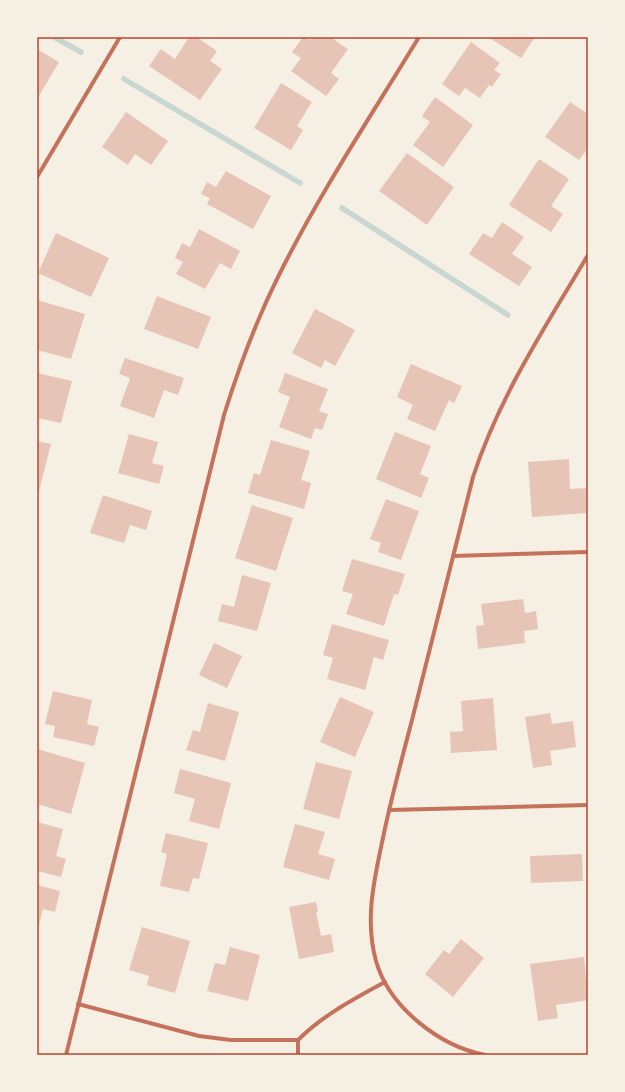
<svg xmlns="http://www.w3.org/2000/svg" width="625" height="1092" viewBox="0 0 625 1092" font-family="Barlow,sans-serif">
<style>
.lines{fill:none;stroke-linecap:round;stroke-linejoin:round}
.stream{stroke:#c9d6d2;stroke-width:5.5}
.building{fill:#e6c5b7}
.minor{stroke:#c5725c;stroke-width:4}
.neatline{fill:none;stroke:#b5482f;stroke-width:1.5}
</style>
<rect width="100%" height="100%" fill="#f6efe4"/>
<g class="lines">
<g class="stream">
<path d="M54,37L81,52"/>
<path d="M124,79L300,183"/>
<path d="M342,208L508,315"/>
</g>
</g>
<g class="building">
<path d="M189,37H196L217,51L210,61L222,69L200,100L149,66L161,49L175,59Z"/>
<path d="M303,37L310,40L312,37H330L348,49L331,73L339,79L326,96L291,71L301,58L292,52Z"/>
<path d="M488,37H535L521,58Z"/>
<path d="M471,42L500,63L494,70L501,74L492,87L489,85L480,98L465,88L459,96L442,84Z"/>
<path d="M37,49L59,62L37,99Z"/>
<path d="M281,83L312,102L297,126L303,130L291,150L254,128Z"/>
<path d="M435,97L473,125L443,167L413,145L430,122L422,116Z"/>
<path d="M570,102L588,114V148L579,160L545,137Z"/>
<path d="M126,112L168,141L151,165L135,154L128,165L102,147Z"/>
<path d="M407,153L454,187L427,225L379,191Z"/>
<path d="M539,159L569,179L551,206L563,214L551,232L509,205Z"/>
<path d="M226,171L271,196L253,229L207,204L210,198L201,194L207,182L216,187Z"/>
<path d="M502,222L524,237L512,254L532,267L519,286L469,254L483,233L492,238Z"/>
<path d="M199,229L240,251L231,269L220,263L205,289L176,274L183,262L175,258L182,243L190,247Z"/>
<path d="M56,233L109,258L91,297L38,273Z"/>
<path d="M157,296L211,317L198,349L144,329Z"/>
<path d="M37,300L85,314L71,359L37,350Z"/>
<path d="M315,309L355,330L335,366L325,360L321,368L292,353Z"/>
<path d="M125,358L184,378L178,395L164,390L154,418L120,406L130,378L119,374Z"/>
<path d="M411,364L462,386L454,403L449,400L435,431L407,419L413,405L397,397Z"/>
<path d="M37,373L72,381L61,423L37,418Z"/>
<path d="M285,373L328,389L319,411L328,414L322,430L315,428L311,439L279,427L290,397L278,392Z"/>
<path d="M395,432L431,446L420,474L429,478L421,498L376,479Z"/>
<path d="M129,434L158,442L152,463L164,466L159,484L118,473Z"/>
<path d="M271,440L310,451L301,480L311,483L304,509L248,493L254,473L260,475Z"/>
<path d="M37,441L51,444L39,491L37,490Z"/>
<path d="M569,459L570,489L588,488V513L532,517L528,462Z"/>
<path d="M103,495L152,511L146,530L130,525L124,543L90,533Z"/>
<path d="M386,499L419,511L401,560L378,552L381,543L370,539Z"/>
<path d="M252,505L293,518L276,571L235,558Z"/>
<path d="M352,559L405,574L398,595L394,594L384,626L346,614L353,594L342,591Z"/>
<path d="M242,575L271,583L257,631L218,621L222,604L234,607Z"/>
<path d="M523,599L525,613L536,611L538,629L524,631L525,643L478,649L476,626L484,625L481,604Z"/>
<path d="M332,624L389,640L383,660L374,657L365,690L327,679L333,658L323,655Z"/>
<path d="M214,643L242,656L227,688L199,675Z"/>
<path d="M53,691L92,700L87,724L99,727L94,746L53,737L55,726L45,724Z"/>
<path d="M340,697L374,712L355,757L320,742Z"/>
<path d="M493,698L497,750L451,753L450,732L463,731L461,701Z"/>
<path d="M208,703L239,712L225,761L186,750L193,730L200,732Z"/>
<path d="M550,713L552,724L573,721L576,747L550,751L552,765L533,768L525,717Z"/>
<path d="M37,749L85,763L71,814L37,804V779L39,772L37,771Z"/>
<path d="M316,762L352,771L339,819L303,809Z"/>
<path d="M180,769L231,783L219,829L189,821L195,799L174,793Z"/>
<path d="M37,822L63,829L56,856L66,859L61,877L37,871Z"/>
<path d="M295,824L325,832L318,854L335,859L329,880L283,867Z"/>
<path d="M166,833L208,843L199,879L193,878L189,892L160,886L167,854L161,852Z"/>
<path d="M582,854L583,881L531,883L530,856Z"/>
<path d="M37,885L60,891L55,912L43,909L38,928Z"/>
<path d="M316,902L318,911L316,912L321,936L331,934L334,952L299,959L289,907Z"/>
<path d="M142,927L190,941L175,993L147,985L149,976L129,970Z"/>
<path d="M461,939L484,958L453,997L425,974L444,950L449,954Z"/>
<path d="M230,947L260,955L248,1001L207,991L215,963L225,965Z"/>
<path d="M584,957L588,1000L556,1005L558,1018L538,1021L530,964Z"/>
</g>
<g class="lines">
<g class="minor">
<path d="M37,177L120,37"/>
<path d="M453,556L588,552"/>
<path d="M389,810L588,805"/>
<path d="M78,1004L199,1036L231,1040H298"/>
<path d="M66,1055L224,415C239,367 256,321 278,277C319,194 371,116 419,37"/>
<path d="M298,1055V1040C323,1015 354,999 385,982"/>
<path d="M485,1055C439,1046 389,1007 376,961C364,918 375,876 384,833C392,795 402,758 412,720C432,639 453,558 473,477C499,397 545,327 588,255"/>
</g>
</g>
<rect width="625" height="1092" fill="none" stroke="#f6efe4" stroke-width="76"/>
<rect x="38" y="38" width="549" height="1016" class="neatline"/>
</svg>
